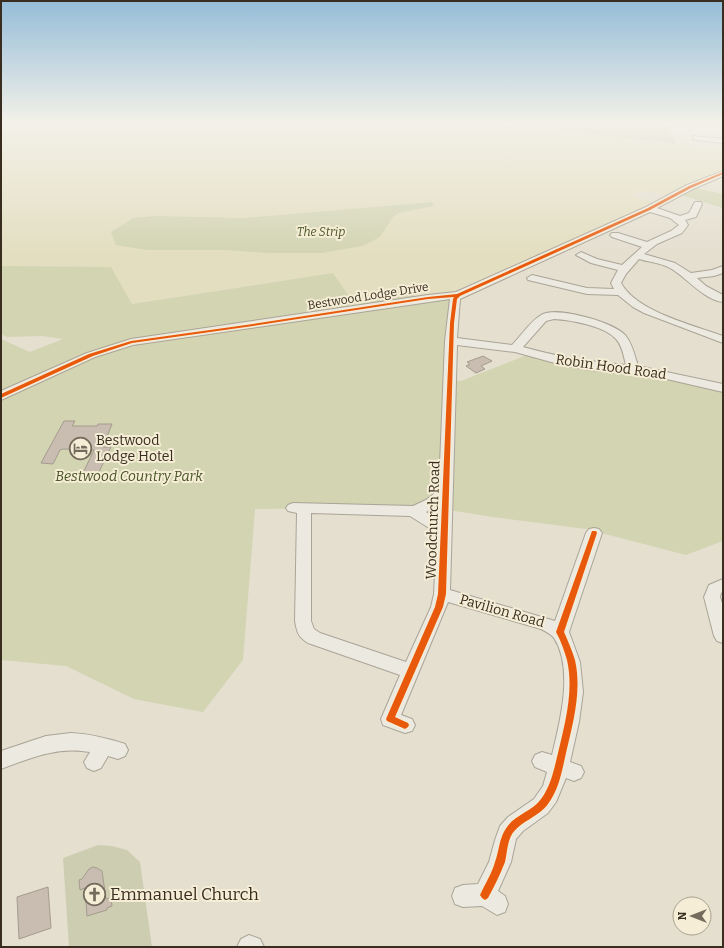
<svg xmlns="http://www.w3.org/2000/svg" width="724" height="948" viewBox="0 0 724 948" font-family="Bitter,serif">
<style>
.farmland{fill:#e3dec0}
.green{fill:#d2d4b2}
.cemetery{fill:#cdceb1}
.building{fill:#c8bdb0;stroke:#a59b8e}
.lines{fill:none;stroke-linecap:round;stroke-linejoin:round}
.minor-casing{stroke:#aaa497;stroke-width:2}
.minor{fill:#ece9e0;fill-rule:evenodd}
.cycleway-casing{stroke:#f5edd5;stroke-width:2}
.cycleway{fill:#e8590c;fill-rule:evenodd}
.labels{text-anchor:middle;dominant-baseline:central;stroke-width:4;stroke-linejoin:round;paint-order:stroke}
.far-park-label{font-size:12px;font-style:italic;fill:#475526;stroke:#f5edd5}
.far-street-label{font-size:12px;fill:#392d1f;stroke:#f5edd5}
.street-label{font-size:14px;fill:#392d1f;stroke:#f5edd5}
.poi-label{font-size:14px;fill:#392d1f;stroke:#f5edd5;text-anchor:start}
.park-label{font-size:14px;font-style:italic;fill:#475526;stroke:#f5edd5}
.near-poi-label{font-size:17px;fill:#392d1f;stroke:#f5edd5;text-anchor:start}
</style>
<rect width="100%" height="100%" fill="#e4dfcf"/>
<path class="farmland" d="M1,123H495L723,149V170L669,196L639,190L630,195L656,203L452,292L355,305L333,273L131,304L110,267L1,266Z"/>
<g class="green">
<path d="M696,188L723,194V208L680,195Z"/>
<path d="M432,202L434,206L398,213L392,218L380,237L362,246L322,253H266L225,250H147L116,245L111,232L133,218L155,216L244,218Z"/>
<path d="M1,266L111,267L132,304L333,273L355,305L409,289L415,297L452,292L448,312L445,380L461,381L527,355L645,372L723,389V541L686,555L586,529L493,517L423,506L413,507L255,509L243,660L203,712L134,699L66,666L1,660V339L30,352L63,339L42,336L7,337L1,334Z"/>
</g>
<g class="cemetery">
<path d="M495,123H665L677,144L656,141Z"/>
<path d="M98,845L112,846L127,850L140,862L152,947H69L63,858Z"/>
</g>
<g class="building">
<path d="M483,356L492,361L481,366L485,369L476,373L466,366L470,364L467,362Z"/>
<path d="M64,421H75L72,426H97L98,424H112L103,447H111L97,476L82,475L94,450L63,449L60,450L53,464L41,463Z"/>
<path d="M93,867L97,868L102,871L106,899L111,898L112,906L107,908V910L87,916L85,888L80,890L79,880L82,879L89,869Z"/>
<path d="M48,887L51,928L19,939L17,897Z"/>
</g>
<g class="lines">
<defs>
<g id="minor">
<path d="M693,136L723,139V143L696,140H693Z"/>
<path d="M723,171V176L693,189L657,208L680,216L689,213L695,202H701L702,204L696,217L685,220L688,225L682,233L657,244L644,254L675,263L691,273L712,270L723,266V273L714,276L697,278L706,286L723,295V302C704,300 686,277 670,268C661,263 649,262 639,259L626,274L621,283C637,312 693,325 723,336V343L644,313L633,307L618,295L587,294L528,280L527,278L532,275L587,288L614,289L611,283L618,270L591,263L576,255L581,252L597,259L622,265L642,247L612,237L610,235L612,233H618L647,242L671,231L679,225L670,218L650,212L460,299L457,338L512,345C521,336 531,320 543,314C559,307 613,322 625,335C632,343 635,356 638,366L723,384V392L645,374L590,370L562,365L515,352L457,345L450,590L555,621L586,533L589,529L594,528L599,529L602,533L569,632L580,662L583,692L579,722L570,762L581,766L584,772L581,778L574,781L566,778L556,802L548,813L523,831L516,839L511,862L498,891L505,896L508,904L505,912L497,915L482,906L463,907L455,904L452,896L455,888L463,885L478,884L489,862L495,840L500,826L508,817L534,799L543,786L547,772L535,767L532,761L535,755L542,752L552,755C560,722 574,669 554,638C551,634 545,631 541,629L448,602L401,715L412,719L415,725L412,731L405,733L383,725L381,719L400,675L308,643C298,637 297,632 295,621L297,513L288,511L286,508L288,505L293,503L413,506L426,500L439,490L445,341L450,299L133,345L95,357L1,400V391L87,353L131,339L428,295L456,292L646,207L687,185ZM554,319C571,320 605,326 616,339C622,345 624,357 626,365C589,362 558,357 523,347L546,321ZM438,506L437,519L426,512ZM311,513L410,516L437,533L434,594L431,607L406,662L320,633L314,629L311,621Z"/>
<path d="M723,579V591L721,593L720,597L723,606V643L717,641L714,636L704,597L709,585Z"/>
<path d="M71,733C90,734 107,738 125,744L128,750L125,756L118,759L108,756L101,768L94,771L87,768L84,762L90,752C58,746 30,758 1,769V751L46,736Z"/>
<path d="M249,935L260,939L264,947H237L241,939Z"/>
</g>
</defs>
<use href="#minor" class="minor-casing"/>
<use href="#minor" class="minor"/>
<defs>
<g id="cycleway">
<path d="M723,172V174L691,188L650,210L460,296L457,299L454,323L446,594L443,607L395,717L408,723L409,725L408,727L405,729L387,721L386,719L435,607L438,594L450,323L453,299L454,297L428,299L253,326L132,343L93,356L1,398V394L89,354L131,341L253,324L428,297L457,294L648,208L689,186Z"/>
<path d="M592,531H596L597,533L564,632C568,641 572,650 575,660C582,691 573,723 566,753C562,771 559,789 548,804C538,818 519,821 511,836C507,844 507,854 505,862C500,875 494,887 488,898L485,900L482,898L480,895C485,884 492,873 495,862C499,851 499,840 505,830C513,815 532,812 541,799C551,786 554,769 558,753C565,723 574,691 567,660C564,650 561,641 556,632Z"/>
</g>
</defs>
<use href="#cycleway" class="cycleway-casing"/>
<use href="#cycleway" class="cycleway"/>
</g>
<linearGradient id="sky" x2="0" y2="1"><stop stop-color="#95bdd8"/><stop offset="0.48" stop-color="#f3f1e9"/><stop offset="1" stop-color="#f3f1e9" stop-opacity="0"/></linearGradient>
<rect width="724" height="256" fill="url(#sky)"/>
<defs>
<symbol id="hotel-ring" viewBox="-11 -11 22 22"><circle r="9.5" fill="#f5edd5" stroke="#756b5d" stroke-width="1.5"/><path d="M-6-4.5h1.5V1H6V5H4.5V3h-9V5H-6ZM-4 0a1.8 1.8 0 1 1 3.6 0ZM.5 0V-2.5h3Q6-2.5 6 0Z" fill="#756b5d"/></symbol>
<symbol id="church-ring" viewBox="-11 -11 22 22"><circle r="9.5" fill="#f5edd5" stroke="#756b5d" stroke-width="1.5"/><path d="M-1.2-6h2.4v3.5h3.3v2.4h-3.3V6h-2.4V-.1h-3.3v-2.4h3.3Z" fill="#756b5d"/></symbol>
</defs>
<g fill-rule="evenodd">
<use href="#hotel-ring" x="68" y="436" width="25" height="25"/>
<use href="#church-ring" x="82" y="882" width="25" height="25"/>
</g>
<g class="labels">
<g class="far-park-label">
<text x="321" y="232">The Strip</text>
</g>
<g class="far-street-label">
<text transform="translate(368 296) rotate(-9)">Bestwood Lodge Drive</text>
</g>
<g class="street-label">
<text transform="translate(611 367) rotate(8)">Robin Hood Road</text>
<text transform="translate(433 520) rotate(-88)">Woodchurch Road</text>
<text transform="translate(502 611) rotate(16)">Pavilion Road</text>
</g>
<g class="poi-label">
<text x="96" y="440">Bestwood<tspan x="96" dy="16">Lodge Hotel</tspan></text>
</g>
<g class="park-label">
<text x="129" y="476">Bestwood Country Park</text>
</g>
<g class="near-poi-label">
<text x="110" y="894">Emmanuel Church</text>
</g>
</g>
<rect width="724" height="948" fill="none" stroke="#392d1f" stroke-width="4"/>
<g transform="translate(692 916) rotate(270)"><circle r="19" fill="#f5edd5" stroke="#aaa08c"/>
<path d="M0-3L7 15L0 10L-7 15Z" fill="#756b5d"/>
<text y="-6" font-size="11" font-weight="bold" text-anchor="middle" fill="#392d1f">N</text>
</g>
</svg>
